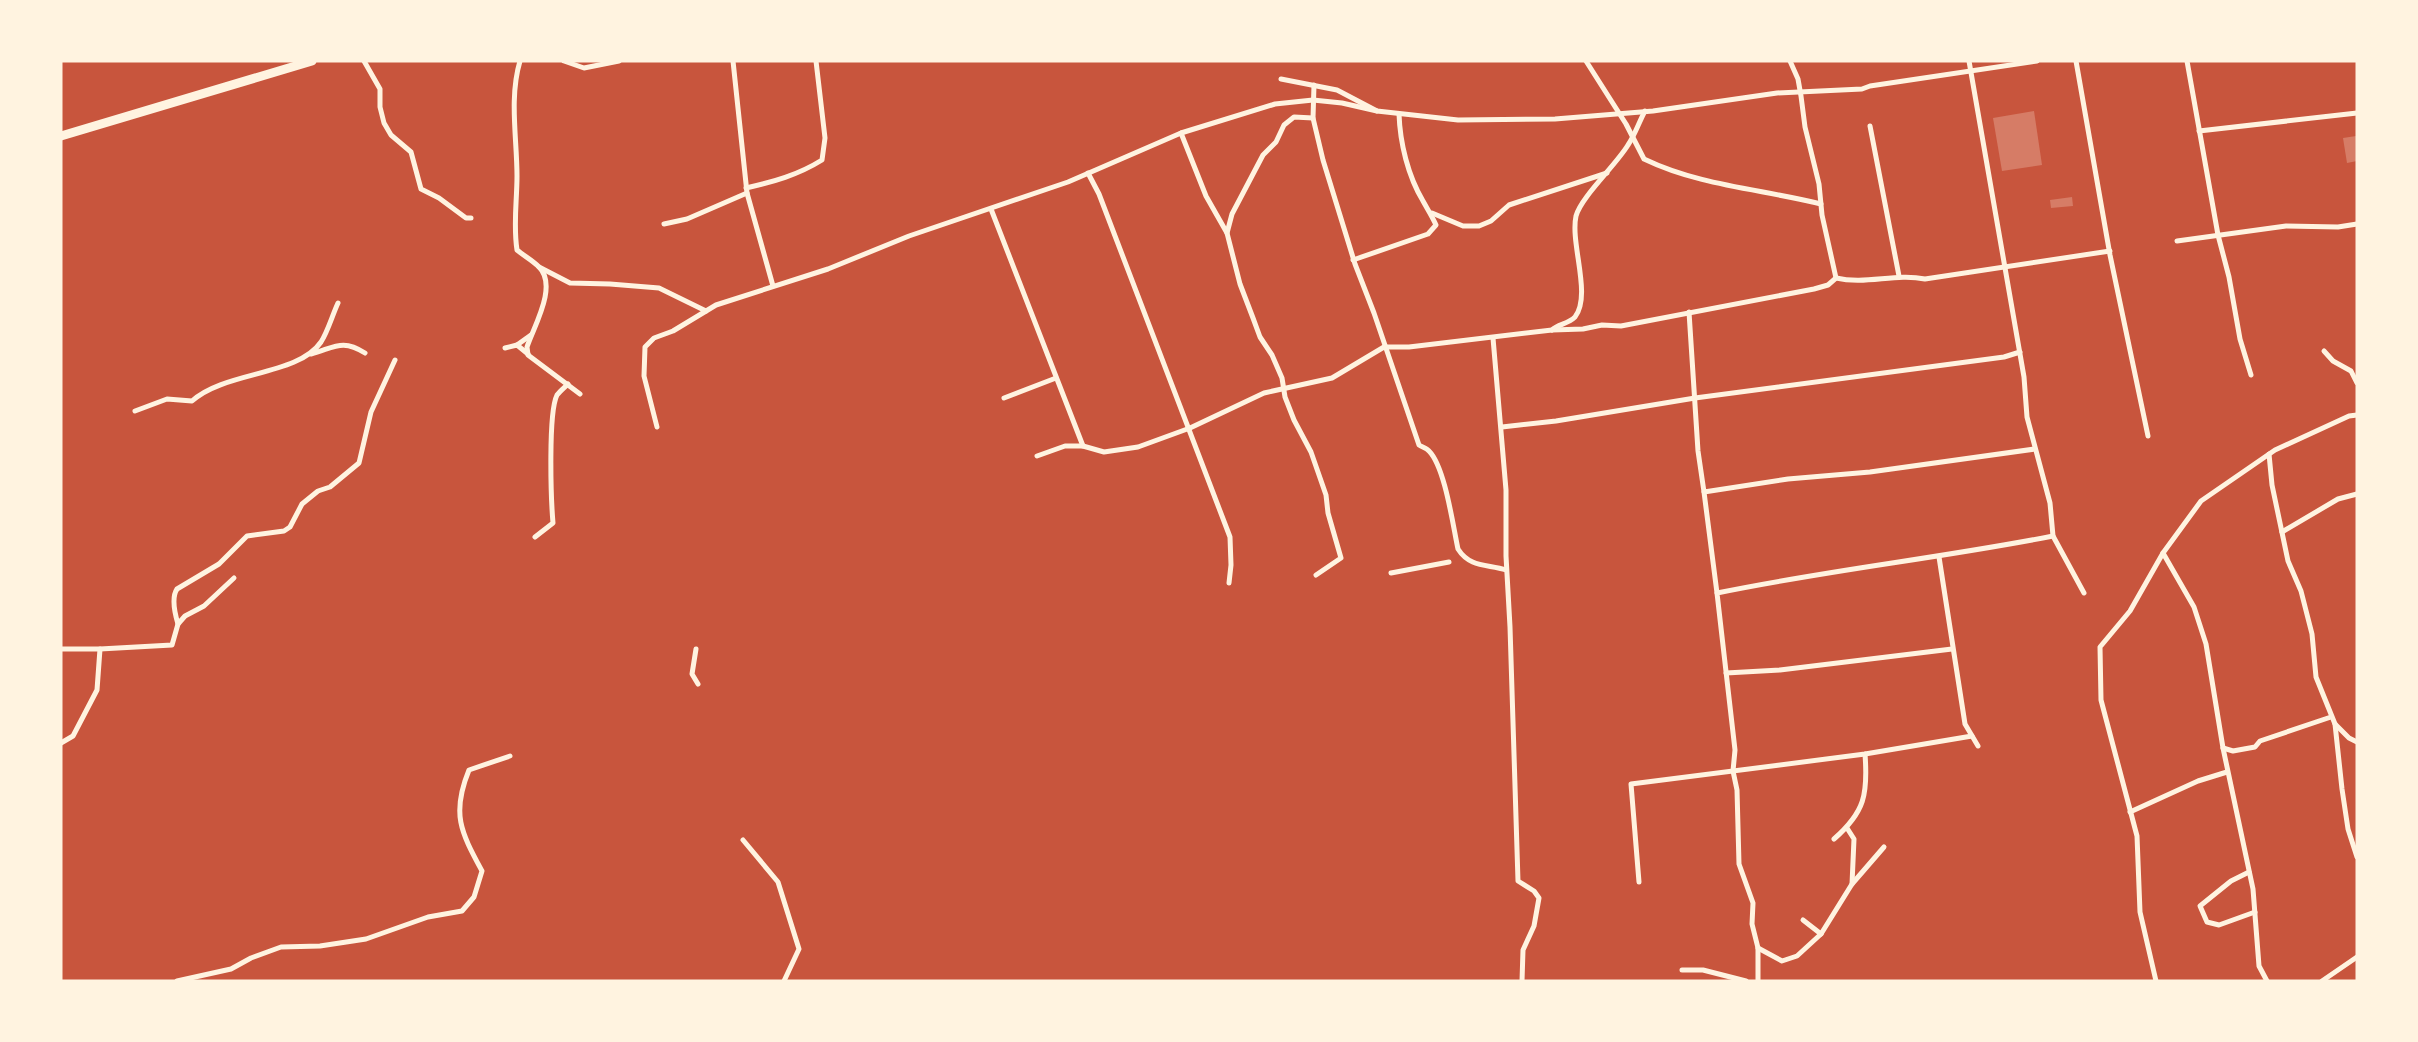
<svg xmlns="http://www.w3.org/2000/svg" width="2418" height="1042" viewBox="0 0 2418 1042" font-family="'Sofia Sans Condensed',sans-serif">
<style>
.building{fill:#d67c66}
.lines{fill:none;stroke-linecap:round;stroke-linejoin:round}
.minor{stroke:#fff3e0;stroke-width:5}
.trunk{stroke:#fff3e0;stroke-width:9}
</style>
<rect width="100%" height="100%" fill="#c8553d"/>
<g class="building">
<path d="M2034,111L2042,165L2002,171L1993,118Z"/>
<path d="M2356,136L2357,161L2347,163L2343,138Z"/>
<path d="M2072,197L2073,206L2051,208L2050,200Z"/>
</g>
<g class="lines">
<g class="minor">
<path d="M364,61L380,89V107L384,123L391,135L411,152L421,189L439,198L466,218H471"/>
<path d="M520,61C509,98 517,139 517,176C517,201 513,225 517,250C524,256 532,260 539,267C558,286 534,326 527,347L528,355L580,394"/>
<path d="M564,61L584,68L619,61"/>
<path d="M733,61L747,193L773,286"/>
<path d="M1586,61L1626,124L1644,159C1700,186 1761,189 1821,204"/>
<path d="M1790,61L1798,79L1801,96L1805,127L1819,184L1822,215L1836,278"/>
<path d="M1969,61L2024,377L2027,417L2050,503L2053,536L2084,593"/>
<path d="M2076,61L2110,255L2148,436"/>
<path d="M2187,61L2218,235L2229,277L2240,339L2251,375"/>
<path d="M1281,79L1337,90L1377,111L1458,120L1555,119L1653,111L1777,93L1862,89L1870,86L2037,61"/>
<path d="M1314,85L1313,118L1323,160L1355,264L1374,313L1419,445C1422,447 1427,448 1429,451C1445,467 1453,526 1458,549C1470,568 1488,564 1506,570"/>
<path d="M1870,126L1899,276"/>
<path d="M2199,131L2357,113"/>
<path d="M1181,133L1206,196L1227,233L1240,284L1253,318L1260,337L1272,355L1282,378L1285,397L1294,420L1311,452L1326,495L1328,513L1341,558L1316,575"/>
<path d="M1088,173L1099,194L1230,537L1231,565L1229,583"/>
<path d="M746,188C773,182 798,175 822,160L825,138L816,61"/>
<path d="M991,209L1083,446"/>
<path d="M1432,213L1463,226H1479L1491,221L1509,205L1607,173"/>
<path d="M664,224L687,219L747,193"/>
<path d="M1227,233L1232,214L1263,155L1276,142L1284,125L1294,117L1313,118"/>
<path d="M2177,241L2286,226L2338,227L2357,224"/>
<path d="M1353,260L1428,234L1436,225C1432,216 1428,210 1423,201C1408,176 1400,143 1399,114"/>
<path d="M539,267L570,283L610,284L659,288L706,311"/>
<path d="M1689,312L1698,451L1704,492L1788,479L1870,472L2035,449"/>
<path d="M1552,330C1558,324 1568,324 1575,317C1592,295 1570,244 1576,216C1581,197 1616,165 1628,145C1635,135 1639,122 1645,111"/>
<path d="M1493,338L1506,490V556L1510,627L1518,881L1534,891L1539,898L1534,926L1523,950L1522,981"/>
<path d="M517,345L531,335"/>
<path d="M505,348L517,345L528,354"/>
<path d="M2324,351L2333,361L2351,371L2357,383"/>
<path d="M311,354C334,348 342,338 365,353"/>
<path d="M1004,398L1056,378"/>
<path d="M135,411L167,399L192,401C225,371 298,376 321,342C328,331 332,316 338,303"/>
<path d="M657,427L644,376L645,347L654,338L673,331L716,305L828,269L909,236L1068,182L1181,133L1275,104L1313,100L1342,103L1377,111"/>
<path d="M1502,427L1556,421L1695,398L2004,357L2020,352"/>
<path d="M2269,454L2272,485L2288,561L2301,591L2312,634L2316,677L2335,724L2342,789L2348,829L2357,857"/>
<path d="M1037,456L1065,446H1083L1104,452L1138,447L1190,428L1264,393L1332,378L1384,347H1409L1552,330L1583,329L1602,325L1621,326L1814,289L1828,285L1836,278C1866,285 1895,273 1925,279L2110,251"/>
<path d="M1704,492L1717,593"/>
<path d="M2282,532L2338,499L2357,494"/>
<path d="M535,537L553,523C551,500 548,413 557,395C560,391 565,387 568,384"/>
<path d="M2163,553L2194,607L2206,644L2223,748L2253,889L2259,966L2267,981"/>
<path d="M1939,557L1965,724L1978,746"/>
<path d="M1391,573L1449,562"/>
<path d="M178,624C175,614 171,598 177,589L219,564L247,536L284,531L290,527L302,504L318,491L330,487L359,463L371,412L395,360"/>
<path d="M61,649H100L172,645L178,624L185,616L204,606L234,578"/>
<path d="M696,649L692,674L698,684"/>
<path d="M1726,673L1780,670L1952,649"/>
<path d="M2335,724L2349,738L2357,742"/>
<path d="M61,743L73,736L97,690L100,649"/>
<path d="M2223,748L2233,751L2255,747L2260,741L2331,717"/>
<path d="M2130,812L2198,781L2227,772"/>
<path d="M1834,839C1865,812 1868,794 1865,754"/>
<path d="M743,840L778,882L799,949L784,981"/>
<path d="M2249,872L2231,881L2200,906L2207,922L2219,925L2255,912"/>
<path d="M1639,882L1631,784L1865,754L1972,736"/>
<path d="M1852,884L1884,847"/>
<path d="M1803,920L1821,934L1852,884L1854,839L1847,828"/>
<path d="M1758,948L1782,961L1797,956L1821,934"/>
<path d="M1682,970H1703L1746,981"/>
<path d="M177,981L231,969L251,958L281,947L320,946L366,939L428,917L462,911L474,897L482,871C461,832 451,814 469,770L510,756"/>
<path d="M1758,981V948L1752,924L1753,903L1739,864L1737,790L1733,771L1735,750L1717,593C1828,570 1941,558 2053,536"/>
<path d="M2156,981L2140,912L2137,836L2101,700L2100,647L2130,611L2163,553L2201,501L2275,450L2349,416L2357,415"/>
<path d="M2322,981L2357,957"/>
</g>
<path class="trunk" d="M61,136L312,61"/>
</g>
<rect width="2418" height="1042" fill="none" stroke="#fff3e0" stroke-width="125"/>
</svg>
